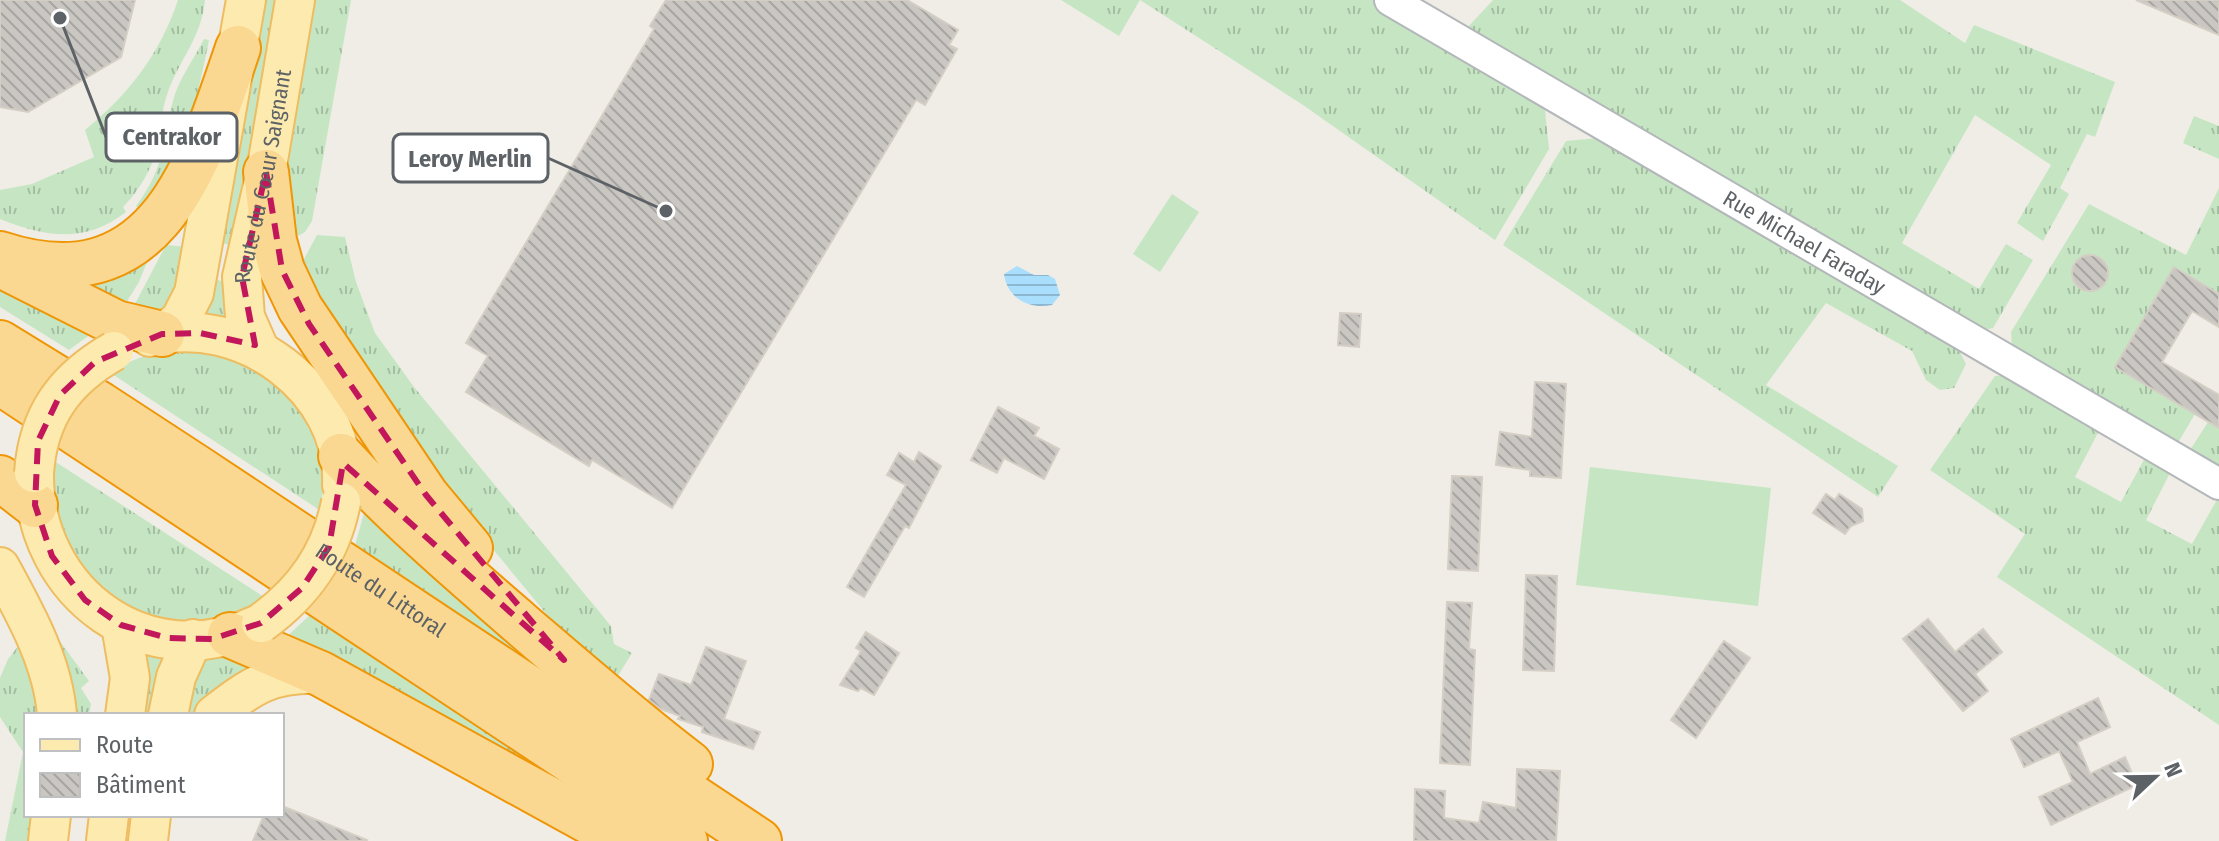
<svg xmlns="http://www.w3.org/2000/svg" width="2219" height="841" viewBox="0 0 2219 841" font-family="'Fira Sans Condensed',sans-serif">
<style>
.grass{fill:url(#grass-tufts)}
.pitch{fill:#c6e6c3}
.water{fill:url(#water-rules)}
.building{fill:url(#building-back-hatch);stroke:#d4cec4;stroke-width:2}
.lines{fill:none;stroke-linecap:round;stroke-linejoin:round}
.minor-casing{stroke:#b3b7ba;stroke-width:34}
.major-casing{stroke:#eebc61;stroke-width:42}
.highway-casing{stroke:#ef9607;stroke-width:48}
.minor{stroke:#fff;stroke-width:30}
.major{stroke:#fdeaae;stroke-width:38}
.highway{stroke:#fad892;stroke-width:44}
.major-bridge-casing{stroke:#eebc61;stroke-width:42;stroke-linecap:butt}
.major-bridge{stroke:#fdeaae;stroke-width:38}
.marked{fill:none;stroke:#c2185b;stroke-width:6;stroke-dasharray:16 10;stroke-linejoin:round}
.labels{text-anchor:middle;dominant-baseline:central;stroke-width:8;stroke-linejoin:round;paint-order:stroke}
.street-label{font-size:22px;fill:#5d6266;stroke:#fff}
.leader{fill:none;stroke:#5d6266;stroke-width:3}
.callout-dot{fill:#5d6266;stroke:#fff;stroke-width:3}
.callout{fill:#fff;stroke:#5d6266;stroke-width:3}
.callout-label{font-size:24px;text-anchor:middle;font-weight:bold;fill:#5d6266}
</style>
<defs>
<pattern id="grass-tufts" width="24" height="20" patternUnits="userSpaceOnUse" patternTransform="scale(2)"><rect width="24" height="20" fill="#c6e6c3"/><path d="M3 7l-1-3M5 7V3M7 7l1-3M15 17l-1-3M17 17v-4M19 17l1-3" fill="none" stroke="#a4bea2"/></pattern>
<pattern id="water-rules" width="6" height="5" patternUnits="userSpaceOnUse" patternTransform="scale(2)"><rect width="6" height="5" fill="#a9defd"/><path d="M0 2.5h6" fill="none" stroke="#8db7d1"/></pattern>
<pattern id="building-back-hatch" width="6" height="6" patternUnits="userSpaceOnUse" patternTransform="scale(2)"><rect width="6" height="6" fill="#cac7c3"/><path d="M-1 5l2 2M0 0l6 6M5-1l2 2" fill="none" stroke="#a7a5a2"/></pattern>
</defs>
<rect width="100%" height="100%" fill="#efede6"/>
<g class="grass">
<path d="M178,0H205C202,38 176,64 166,98C161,114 161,132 157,148C152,169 138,192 123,207L126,212C85,244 45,237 0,219V190L32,184L94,157L85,130C128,95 160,54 178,0Z"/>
<path d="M261,0H279L236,247L219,242Z"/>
<path d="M312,0H351L312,221L305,232L296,237L284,232L279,192Z"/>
<path d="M1061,0H1375L1544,100L1549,149L1495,240L1303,105L1140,0L1119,36Z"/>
<path d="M1493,0H1900L1965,43L1974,25L2115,82L2095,137L2087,134L2060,188L2069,194L2043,241L2017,223L2051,165L1975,115L1902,243L1979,289L2006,244L2033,260L1993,328L1977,332L1468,27Z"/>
<path d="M204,39L209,40C195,110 185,152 138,208L136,206C167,164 160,147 173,101C178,80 194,59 204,39Z"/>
<path d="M2194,116L2219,126V159L2183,143Z"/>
<path d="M1610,137L1954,341L1966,364L1954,388L1940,390L1926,380L1912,351L1826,303L1766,385L1898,466L1878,497L1503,245L1566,141Z"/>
<path d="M2219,188V293L2174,267L2115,367L2195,414L2176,446L2012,349L2011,332L2089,204L2186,255Z"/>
<path d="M317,235L345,237L356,282L375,333L414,387L611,626L614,644L632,653L613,684L567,639L426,468L430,461L318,310L297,272Z"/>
<path d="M155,242L139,282L119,314L53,276Z"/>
<path d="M166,245L187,247C182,271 177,305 153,317C146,320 135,319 127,319Z"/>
<path d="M0,279L102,326L69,350L0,307Z"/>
<path d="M213,279L230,283L232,320L199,321L206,312Z"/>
<path d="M192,346L253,363L298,405L314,432L325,466L321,511L109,372C137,357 160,349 192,346Z"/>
<path d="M2011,375L2101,427L2075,477L2121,502L2147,454L2172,469L2146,520L2192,544L2219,496V725L1997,577L2025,534L1930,470L1995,376Z"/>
<path d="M2208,422L2219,428V473L2187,455Z"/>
<path d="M48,457L264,597L237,613L197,624L151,621L109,600L57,536Z"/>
<path d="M364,513L472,611L480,609L602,715L354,549Z"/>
<path d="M311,614L578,794L280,643Z"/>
<path d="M45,621L89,681L81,688L91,704L89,715H68Z"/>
<path d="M23,640L48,715H26V815H35L33,841H5L23,752L0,717V678L8,659Z"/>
<path d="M142,645L170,651L152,715H141Z"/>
<path d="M247,647L254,676L205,715H186L195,672L208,656Z"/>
</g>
<g class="pitch">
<path d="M1172,194L1199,212L1160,272L1133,254Z"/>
<path d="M1590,467L1771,488L1758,606L1576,585Z"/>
</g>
<path class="water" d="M1017,266L1034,275H1048L1055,279L1060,295L1052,305C1029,310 1007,298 1004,274Z"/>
<g class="building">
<path d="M0,0H135L121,57L28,112L0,107Z"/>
<path d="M666,0H907L958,30L949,45L957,49L925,105L916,100L672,508L592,460L589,466L466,392L488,356L466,343L654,29L650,26Z"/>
<path d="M2136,0H2219V35L2212,32Z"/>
<circle cx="2090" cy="273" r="18"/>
<path d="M2174,267L2219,294V327L2192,311L2162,362L2219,395V428L2115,367Z"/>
<path d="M1340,313L1361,314L1359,347L1338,345Z"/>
<path d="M1535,382L1566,384L1561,478L1530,476V470L1496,465L1500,432L1532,437Z"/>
<path d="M998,407L1039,428L1034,436L1059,449L1044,479L1004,458L997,473L971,460Z"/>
<path d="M919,452L941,466L909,528L905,526L864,597L847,587L906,485L887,475L899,453L914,462Z"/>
<path d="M1452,476L1482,477L1478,571L1448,569Z"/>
<path d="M1826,494L1835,500L1839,494L1862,509L1863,521L1851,526L1845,534L1813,513Z"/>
<path d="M1526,575L1557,576L1554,671L1523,670Z"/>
<path d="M1447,602L1472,603L1469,649L1475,650L1470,765L1440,763Z"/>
<path d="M1928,619L1955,652L1983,629L2002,652L1975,674L1988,691L1963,711L1903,639Z"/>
<path d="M866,632L899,653L874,695L861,688L858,691L840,685L861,651L856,648Z"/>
<path d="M1724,641L1750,658L1696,738L1671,720Z"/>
<path d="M706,647L746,661L724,719L760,732L753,749L702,732L703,727L678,719L680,716L661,709L649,700L659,674L691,685Z"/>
<path d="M2098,698L2110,727L2077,742L2090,774L2125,757L2137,785L2051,825L2039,797L2073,782L2059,751L2024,767L2011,739Z"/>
<path d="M1517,769L1560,771L1556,841H1414L1415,789L1445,791L1444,818L1479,823L1483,802L1516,808Z"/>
<path d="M282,806L367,840L366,841H253L264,815H282Z"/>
</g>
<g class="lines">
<defs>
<g id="minor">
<path id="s1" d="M1390,0L2219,484"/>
</g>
<g id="major">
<path d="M162,334L180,320L194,293L246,0"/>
<path d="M150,337C241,312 347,389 342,485"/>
<path id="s2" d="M260,351L245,317L242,277L266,172L295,0"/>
<path d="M34,474C33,593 147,678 259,624"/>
<path d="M0,567C25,613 53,662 57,715"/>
<path d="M121,625L130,678L125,715"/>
<path d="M168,715L176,677L193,639"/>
<path d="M214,715C252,685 272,672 321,674"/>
<path d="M48,841L51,815"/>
<path d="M106,841L109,815"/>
<path d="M148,841L151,815"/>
</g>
<g id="highway">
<path d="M266,172L274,241L282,270L300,308L426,495L470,548"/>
<path d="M0,254C158,306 198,165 238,48"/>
<path d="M11,270L116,323L162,334"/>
<path id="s3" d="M0,343L101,405L199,469L759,841"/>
<path d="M0,382L568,759L685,841"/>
<path d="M341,456C396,516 459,570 520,623C576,671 631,719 690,764"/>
<path d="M0,478L35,505"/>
<path d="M230,635L321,674L625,841"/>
</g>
</defs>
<use href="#minor" class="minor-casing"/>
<use href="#major" class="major-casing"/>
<use href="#highway" class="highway-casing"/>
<use href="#minor" class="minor"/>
<use href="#major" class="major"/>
<use href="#highway" class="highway"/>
<defs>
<g id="major-bridge">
<path d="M34,473C38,415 65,379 114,351"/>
<path d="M261,623C304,592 331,554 341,502"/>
</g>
</defs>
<use href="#major-bridge" class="major-bridge-casing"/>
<use href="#major-bridge" class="major-bridge"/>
</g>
<path class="marked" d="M266,172L282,270L309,324L426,495L564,660L343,463L329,547L302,588L261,623L212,639L168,638L121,625L85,600L52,556L35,505L38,441L60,395L95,362L162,334L200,333L255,345L242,277Z"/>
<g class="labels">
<g class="street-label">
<text stroke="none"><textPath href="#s2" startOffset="180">Route du Cœur Saignant</textPath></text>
<text stroke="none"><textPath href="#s1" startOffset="480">Rue Michael Faraday</textPath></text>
<text stroke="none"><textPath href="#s3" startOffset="454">Route du Littoral</textPath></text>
</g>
</g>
<path class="leader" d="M60 18L106 137M666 211L548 158"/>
<g class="callout-dot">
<circle cx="60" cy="18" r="8"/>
<circle cx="666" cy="211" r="8"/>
</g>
<g class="callout">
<rect x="106" y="113" width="131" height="48" rx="8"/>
<rect x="393" y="134" width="155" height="48" rx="8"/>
</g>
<g class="callout-label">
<text x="172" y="145">Centrakor</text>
<text x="470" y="167">Leroy Merlin</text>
</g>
<rect x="24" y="713" width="260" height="104" fill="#ffffff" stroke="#bec0c2" stroke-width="2"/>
<rect x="40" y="739" width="40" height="12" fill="#fdeaae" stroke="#bec0c2" stroke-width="2"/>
<text x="96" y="753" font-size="24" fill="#5d6266">Route</text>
<rect x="40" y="773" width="40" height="24" fill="url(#building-back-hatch)" stroke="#bec0c2" stroke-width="2"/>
<text x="96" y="793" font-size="24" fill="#5d6266">Bâtiment</text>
<g transform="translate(2155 777) rotate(68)" stroke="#ffffff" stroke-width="6" paint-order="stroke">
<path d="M0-6L14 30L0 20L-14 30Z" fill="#5d6266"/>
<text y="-12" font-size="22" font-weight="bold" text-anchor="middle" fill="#5d6266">N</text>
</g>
</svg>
